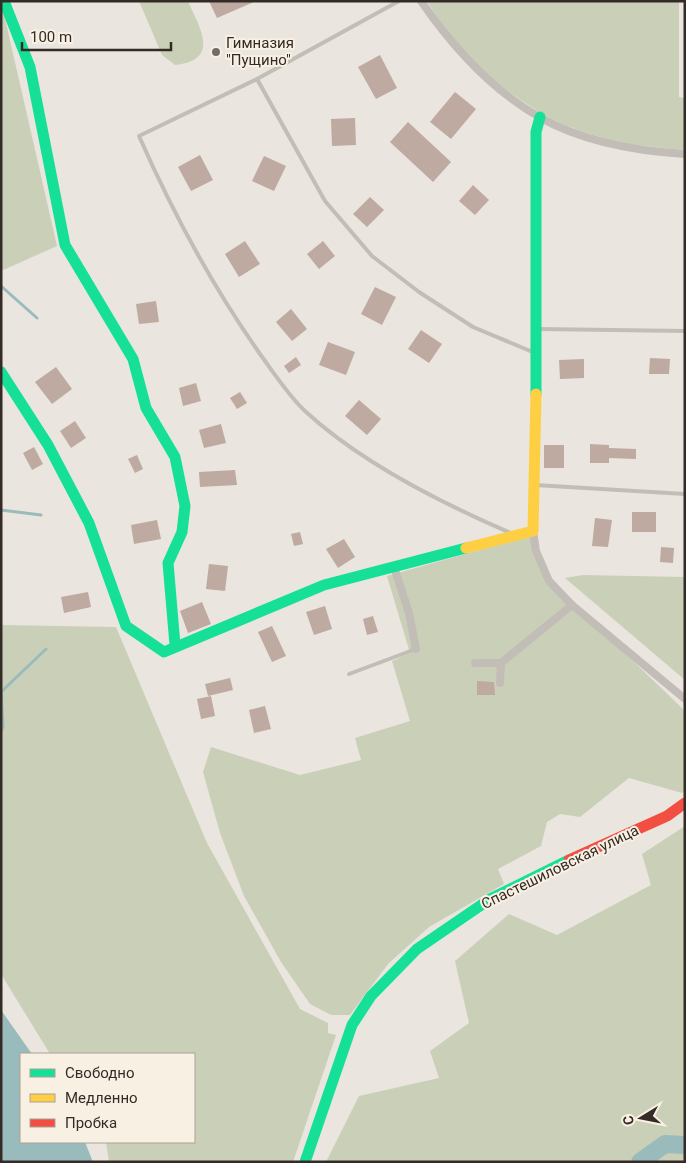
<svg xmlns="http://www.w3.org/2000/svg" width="686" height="1163" viewBox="0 0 686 1163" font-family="Roboto,sans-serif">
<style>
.green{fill:#cad0b8}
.water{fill:#9abbbc}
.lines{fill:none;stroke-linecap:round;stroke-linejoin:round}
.stream{stroke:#9abbbc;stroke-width:3}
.river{stroke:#9abbbc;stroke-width:18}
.building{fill:#beaaa0}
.lane{stroke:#c3bdb7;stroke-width:4}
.street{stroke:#c3bdb7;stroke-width:8}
.fast{stroke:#16e098;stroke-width:11}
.slow{stroke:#ffcf43;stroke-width:11}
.jam{stroke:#f24e42;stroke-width:11}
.poi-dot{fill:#746c66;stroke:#f9f0e4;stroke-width:2}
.labels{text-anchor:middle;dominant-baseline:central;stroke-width:4;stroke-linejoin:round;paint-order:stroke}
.poi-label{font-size:15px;fill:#342b26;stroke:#f9f0e4;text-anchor:start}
.street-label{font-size:15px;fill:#342b26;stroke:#f9f0e4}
</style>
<rect width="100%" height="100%" fill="#eae5de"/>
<g class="green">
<path d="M1,1L57,246L1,271Z"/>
<path d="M139,1H188C200,29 221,60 175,65L162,55Z"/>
<path d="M427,1H679V97L685,98V150C644,147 603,141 565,125C531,111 478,71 455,42C445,29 436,15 427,1Z"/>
<path d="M533,535L550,581L683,709L685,714V791L682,793L629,778L580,817L560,814L547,822L541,846L498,869L504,884L429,927L388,964L350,1015H331L310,1004L281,962L244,896L220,833L203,772L211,747L300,775L361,760L355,738L410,721L392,661L410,653L387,576Z"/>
<path d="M583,575L685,577V680L565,578Z"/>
<path d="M1,622L3,625L116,627L207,843L300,1009L328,1023V1033L336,1035L293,1162H109L106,1142H194V1054H50L1,974Z"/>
<path d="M685,826V1162H326L359,1096L439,1078L430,1051L469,1023L455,961L509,914L557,935L651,885L642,854Z"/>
</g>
<path class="water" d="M1,1010L32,1054H21V1142H85L93,1162H1Z"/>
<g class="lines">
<g class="stream">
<path d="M1,286L37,318"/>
<path d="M1,510L41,515"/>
<path d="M1,731L3,727L1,692L46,649"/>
</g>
<path class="river" d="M640,1162L665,1144L685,1145"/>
</g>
<g class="building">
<path d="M209,1H256L217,18Z"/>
<path d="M380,55L397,88L376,99L358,67Z"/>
<path d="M455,92L476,109L451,139L430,122Z"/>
<path d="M355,118L356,145L332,146L331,119Z"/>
<path d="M408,122L451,162L433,182L390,142Z"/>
<path d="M200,155L213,180L191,191L178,167Z"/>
<path d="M264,156L286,166L274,191L252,181Z"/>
<path d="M473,185L489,200L475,215L459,201Z"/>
<path d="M370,197L384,210L367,227L353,214Z"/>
<path d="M245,241L260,264L239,277L225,254Z"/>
<path d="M323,241L335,256L319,269L307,254Z"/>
<path d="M375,287L396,297L382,325L361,314Z"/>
<path d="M156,301L159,322L139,324L136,304Z"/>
<path d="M291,309L307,329L292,341L276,322Z"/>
<path d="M421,330L442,344L429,363L408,349Z"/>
<path d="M328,342L355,352L346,375L319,365Z"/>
<path d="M296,357L301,365L289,373L284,366Z"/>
<path d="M650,358L670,359L669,374H649Z"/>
<path d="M584,359V378L560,379L559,360Z"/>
<path d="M56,367L72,389L52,404L35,382Z"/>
<path d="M196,383L201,401L183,406L179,388Z"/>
<path d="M240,392L247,403L237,409L230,398Z"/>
<path d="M359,400L381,419L367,435L345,416Z"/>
<path d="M75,421L86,438L71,448L60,431Z"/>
<path d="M221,424L226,443L204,448L199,430Z"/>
<path d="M590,444L609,445V448L636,449V459L609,458V463H590Z"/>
<rect x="544" y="445" width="20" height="23"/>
<path d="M34,447L43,464L32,470L23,453Z"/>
<path d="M137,455L143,469L135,473L128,459Z"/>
<path d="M235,470L237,485L200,487L199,472Z"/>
<rect x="632" y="512" width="24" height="20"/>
<path d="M595,518L612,520L608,547L592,546Z"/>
<path d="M157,520L161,539L134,544L131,525Z"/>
<path d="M300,532L303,544L294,546L291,534Z"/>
<path d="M344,539L355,557L338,568L326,549Z"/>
<path d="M661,547L674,548L673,563L660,562Z"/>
<path d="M209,564L228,566L225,591L206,589Z"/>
<path d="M88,592L91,607L64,613L61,597Z"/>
<path d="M202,602L211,624L188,633L180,611Z"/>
<path d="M325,606L332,629L314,635L306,612Z"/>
<path d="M373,616L378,632L367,635L363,619Z"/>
<path d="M272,626L286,656L272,662L258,632Z"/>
<path d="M230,678L233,690L208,696L205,684Z"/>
<path d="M477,681L494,682L495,695H477Z"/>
<path d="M211,696L215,716L201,719L197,699Z"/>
<path d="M265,706L271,729L254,733L249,710Z"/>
</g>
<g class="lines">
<g class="lane">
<path d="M399,1L257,79L139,136C172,211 213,287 260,354C274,373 288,395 305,411C360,462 443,504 513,534"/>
<path d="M257,79L325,201L372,256L419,292L473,327L535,353"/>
<path d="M539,329L685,331"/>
<path d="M535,485L685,494"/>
<path d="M349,674L416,649"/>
</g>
<g class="street">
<path d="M421,1C452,46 493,91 541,118C584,142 637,151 685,154"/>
<path d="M533,531L536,551L549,581L572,605L685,699"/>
<path d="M394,567L409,613L416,649"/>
<path d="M475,663H501"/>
<path d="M500,683L501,663L572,605"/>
</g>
<g class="fast">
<path d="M4,1L30,67L65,245L133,359L146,408L175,457L185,506L182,532L168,563L175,645"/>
<path d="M1,372L48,445L89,523L126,626L164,652L324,585L466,548"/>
<path d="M536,394V132L540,117"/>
<path d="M305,1162L352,1025L371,996L417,949L490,899L569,860"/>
</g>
<path class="slow" d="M466,548L533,531L536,394"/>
<path class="jam" d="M569,860L667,816L685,803"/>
</g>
<circle class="poi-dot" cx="216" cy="52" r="5"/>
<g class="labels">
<g class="poi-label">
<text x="226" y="43">Гимназия<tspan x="226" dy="17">"Пущино"</tspan></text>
</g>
<g class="street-label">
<text transform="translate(560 867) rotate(-26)">Спастешиловская улица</text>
</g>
</g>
<rect width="686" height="1163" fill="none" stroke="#342b26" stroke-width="5"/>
<rect x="20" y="1053" width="175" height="90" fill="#f9f0e4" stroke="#aaa198"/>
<rect x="30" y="1069" width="25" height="8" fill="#16e098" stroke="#aaa198"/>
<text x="65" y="1078" font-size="15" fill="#342b26">Свободно</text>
<rect x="30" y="1094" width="25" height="8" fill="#ffcf43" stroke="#aaa198"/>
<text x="65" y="1103" font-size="15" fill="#342b26">Медленно</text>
<rect x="30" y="1119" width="25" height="8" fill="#f24e42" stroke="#aaa198"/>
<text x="65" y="1128" font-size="15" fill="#342b26">Пробка</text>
<g transform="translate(641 1118) rotate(260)" stroke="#f9f0e4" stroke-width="4" paint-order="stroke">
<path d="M0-4L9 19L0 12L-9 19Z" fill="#342b26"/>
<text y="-8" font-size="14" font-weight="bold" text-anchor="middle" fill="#342b26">С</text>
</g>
<path d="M22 42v8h149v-8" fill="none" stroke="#342b26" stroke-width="2.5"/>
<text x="30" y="42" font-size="15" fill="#342b26" stroke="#f9f0e4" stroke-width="4" paint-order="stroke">100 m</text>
</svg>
